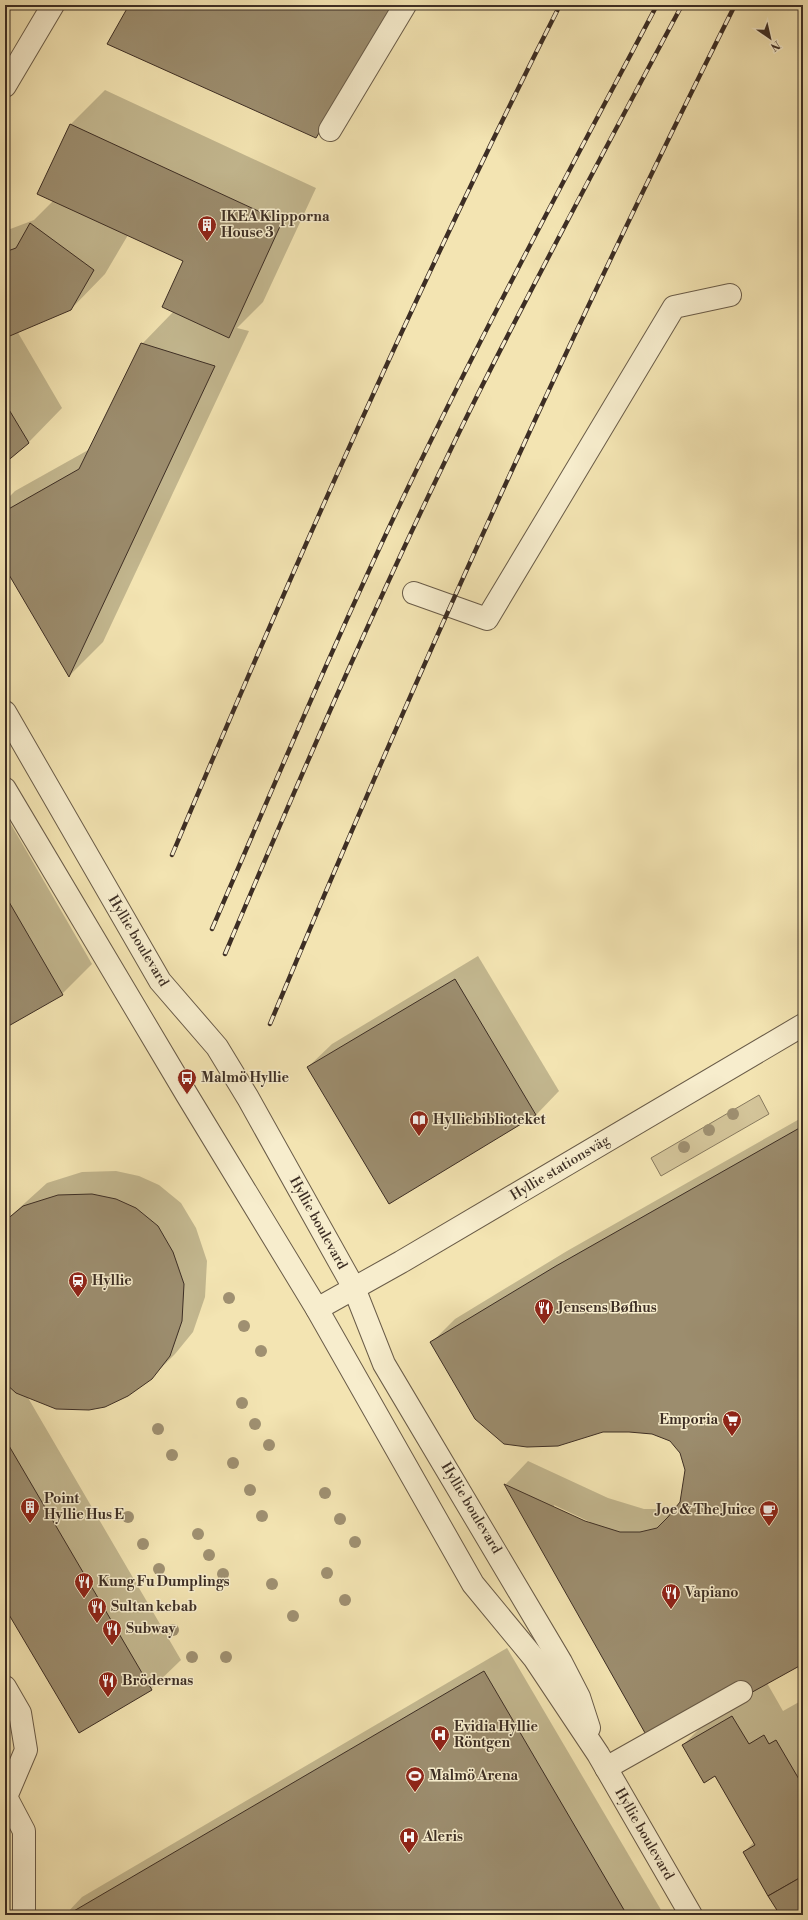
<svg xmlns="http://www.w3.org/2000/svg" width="808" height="1920" viewBox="0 0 808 1920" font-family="'Libre Bodoni',serif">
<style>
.green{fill:#d4c59a;stroke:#887a5f}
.shadow{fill:#0003;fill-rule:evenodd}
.building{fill:#9c8d6e;stroke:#3d2e24}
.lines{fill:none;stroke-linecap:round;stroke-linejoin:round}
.minor-casing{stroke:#6a5c48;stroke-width:24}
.minor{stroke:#f7edcd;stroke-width:22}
.rail-casing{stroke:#3d2e24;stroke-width:4.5}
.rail{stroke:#f7edcd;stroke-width:3;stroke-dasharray:9;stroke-linecap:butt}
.tree{fill:#9f9071}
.labels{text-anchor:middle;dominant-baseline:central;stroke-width:3;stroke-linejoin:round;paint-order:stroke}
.poi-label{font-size:14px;font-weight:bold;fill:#3d2e24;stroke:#f7edcd;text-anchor:start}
.street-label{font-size:14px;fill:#3d2e24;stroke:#f7edcd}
</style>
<rect width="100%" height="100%" fill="#f3e4b2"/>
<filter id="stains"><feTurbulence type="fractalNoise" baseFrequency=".005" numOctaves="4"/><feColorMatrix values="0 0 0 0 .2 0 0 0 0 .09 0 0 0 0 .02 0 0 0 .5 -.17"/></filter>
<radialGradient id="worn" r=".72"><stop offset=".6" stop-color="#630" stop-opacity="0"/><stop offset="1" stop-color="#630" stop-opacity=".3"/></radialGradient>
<path class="green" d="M759,1095L769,1114L661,1176L651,1158Z"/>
<g class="shadow">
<path d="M5,5H13L5,20Z"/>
<path d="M105,90L316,188L263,302L237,328L249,331L103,642L69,676L5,566V501L15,491L90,449L142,344L174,311L184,261L128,235L105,274L71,309L17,331L62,408L28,443L5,462V231L34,220L54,200L70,125Z"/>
<path d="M5,814L92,964L62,994L5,1027Z"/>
<path d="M478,956L559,1091L536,1115L308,1067L332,1044Z"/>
<path d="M803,1117V1663L767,1683L783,1711L799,1702L803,1709V1915H781L744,1852L754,1842L716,1775L683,1745L717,1711L653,1746L506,1484L528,1461L608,1498L644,1509H664L678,1506L681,1502L686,1470L681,1453L670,1440L432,1342L455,1319L567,1251ZM554,1505L590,1522L589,1524L554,1507Z"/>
<path d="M116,1171L139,1176L159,1185L181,1203L196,1228L207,1261L205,1297L193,1332L175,1354L151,1378L27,1396L181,1660L151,1689L5,1606V1221L47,1183L82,1172Z"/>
<path d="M507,1648L664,1915H65L82,1897Z"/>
</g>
<g class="building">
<path d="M129,5H394L316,138L107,44Z"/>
<path d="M70,124L282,222L229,338L162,307L183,261L37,194Z"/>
<path d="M30,223L94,270L71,310L5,338V252L16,248Z"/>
<path d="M141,343L215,366L69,677L5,568V511L79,469Z"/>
<path d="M5,403L29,443L5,463Z"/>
<path d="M5,895L63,995L5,1028Z"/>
<path d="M455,979L536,1115L389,1204L307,1067Z"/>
<path d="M803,1126V1664L653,1747L504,1484L585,1521L620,1532H640L657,1528L668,1517L680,1502L685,1470L680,1453L670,1441L652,1434L629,1432H603L558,1446L527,1447L504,1444L475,1419L430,1342L556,1266Z"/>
<path d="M92,1194L116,1199L136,1208L158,1226L173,1252L184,1284L182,1321L170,1356L152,1379L128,1396L105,1407L89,1410L56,1409L16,1393L5,1383V1221L23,1206L58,1195Z"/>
<path d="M5,1439L152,1690L79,1733L5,1608Z"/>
<path d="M484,1671L627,1915H67Z"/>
<path d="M732,1716L749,1744L764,1735L769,1744L776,1740L803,1786V1827L800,1829L803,1834V1876L768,1896L743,1852L755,1845L741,1821L715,1776L704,1783L682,1745Z"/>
<path d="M803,1876V1915H780L768,1896Z"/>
</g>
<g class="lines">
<defs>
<g id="minor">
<path d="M5,86L53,5"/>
<path d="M330,130L405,5"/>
<path d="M414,593L487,619L674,307L730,295"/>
<path d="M5,712L160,981L217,1047L248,1098L354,1288L384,1364L561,1662L579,1697L589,1728"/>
<path d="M5,789L187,1095L317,1309L473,1584L534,1658L598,1754L691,1915"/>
<path d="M317,1309L401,1262L803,1025"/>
<path d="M5,1687L20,1713L26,1750L6,1797"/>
<path d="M606,1768L741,1692"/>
<path d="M5,1795L24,1831V1915"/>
</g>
</defs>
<use href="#minor" class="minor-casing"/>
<use href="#minor" class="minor"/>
<defs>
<g id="rail">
<path d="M172,855C293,568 419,283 560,5"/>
<path d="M212,929C274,785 335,641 402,500C482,333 570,169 657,5"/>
<path d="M225,954C305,765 387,577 478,394C544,263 613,134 682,5"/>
<path d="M270,1024C414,679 567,339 735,5"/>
</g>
</defs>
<use href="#rail" class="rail-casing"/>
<use href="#rail" class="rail"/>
</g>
<g class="tree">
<circle cx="733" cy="1114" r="6"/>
<circle cx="709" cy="1130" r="6"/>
<circle cx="684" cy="1147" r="6"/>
<circle cx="229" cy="1298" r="6"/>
<circle cx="244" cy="1326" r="6"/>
<circle cx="261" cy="1351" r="6"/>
<circle cx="242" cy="1403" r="6"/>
<circle cx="255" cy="1424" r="6"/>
<circle cx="158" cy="1429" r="6"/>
<circle cx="269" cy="1445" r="6"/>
<circle cx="172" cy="1455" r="6"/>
<circle cx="233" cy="1463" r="6"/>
<circle cx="250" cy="1490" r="6"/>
<circle cx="325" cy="1493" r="6"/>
<circle cx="262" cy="1516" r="6"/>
<circle cx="128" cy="1517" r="6"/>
<circle cx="340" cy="1519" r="6"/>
<circle cx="198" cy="1534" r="6"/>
<circle cx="355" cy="1542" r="6"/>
<circle cx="143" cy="1544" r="6"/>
<circle cx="209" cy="1555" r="6"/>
<circle cx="159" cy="1569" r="6"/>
<circle cx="327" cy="1573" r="6"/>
<circle cx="223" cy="1574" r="6"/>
<circle cx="272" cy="1584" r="6"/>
<circle cx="345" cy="1600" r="6"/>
<circle cx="293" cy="1616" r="6"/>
<circle cx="173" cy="1630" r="6"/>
<circle cx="192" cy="1657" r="6"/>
<circle cx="226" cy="1657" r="6"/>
</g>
<defs>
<symbol id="building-pin" viewBox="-11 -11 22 30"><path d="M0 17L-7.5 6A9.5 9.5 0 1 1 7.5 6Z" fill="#8f2418" stroke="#f7edcd"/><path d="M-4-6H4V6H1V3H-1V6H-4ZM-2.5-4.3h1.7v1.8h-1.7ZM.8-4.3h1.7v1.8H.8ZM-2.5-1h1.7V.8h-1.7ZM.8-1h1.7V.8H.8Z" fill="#fff"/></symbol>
<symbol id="bus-pin" viewBox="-11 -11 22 30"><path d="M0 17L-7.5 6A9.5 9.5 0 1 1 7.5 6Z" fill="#8f2418" stroke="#f7edcd"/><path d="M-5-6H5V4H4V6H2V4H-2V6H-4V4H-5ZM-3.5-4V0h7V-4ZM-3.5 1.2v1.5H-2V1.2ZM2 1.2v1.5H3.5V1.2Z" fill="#fff"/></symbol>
<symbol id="library-pin" viewBox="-11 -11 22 30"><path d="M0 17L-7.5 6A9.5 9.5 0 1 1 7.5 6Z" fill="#8f2418" stroke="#f7edcd"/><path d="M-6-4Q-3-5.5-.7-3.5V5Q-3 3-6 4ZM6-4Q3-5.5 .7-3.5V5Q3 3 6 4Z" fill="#fff"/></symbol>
<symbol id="station-pin" viewBox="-11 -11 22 30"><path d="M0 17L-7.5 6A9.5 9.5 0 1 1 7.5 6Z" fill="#8f2418" stroke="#f7edcd"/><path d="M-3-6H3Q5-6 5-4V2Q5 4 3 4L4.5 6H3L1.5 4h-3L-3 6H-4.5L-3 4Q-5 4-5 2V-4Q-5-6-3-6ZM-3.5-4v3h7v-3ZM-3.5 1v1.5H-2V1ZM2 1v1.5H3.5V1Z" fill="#fff"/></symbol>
<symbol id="restaurant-pin" viewBox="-11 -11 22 30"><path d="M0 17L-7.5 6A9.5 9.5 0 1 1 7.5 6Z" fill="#8f2418" stroke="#f7edcd"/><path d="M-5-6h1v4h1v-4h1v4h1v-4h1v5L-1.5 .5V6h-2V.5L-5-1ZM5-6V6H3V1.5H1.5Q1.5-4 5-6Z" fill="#fff"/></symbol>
<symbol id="supermarket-pin" viewBox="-11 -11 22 30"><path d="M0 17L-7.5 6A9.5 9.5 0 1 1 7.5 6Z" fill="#8f2418" stroke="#f7edcd"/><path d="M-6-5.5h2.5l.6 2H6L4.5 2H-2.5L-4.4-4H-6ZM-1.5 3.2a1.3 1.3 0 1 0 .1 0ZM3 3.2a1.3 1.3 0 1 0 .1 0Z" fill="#fff"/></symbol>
<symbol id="cafe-pin" viewBox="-11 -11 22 30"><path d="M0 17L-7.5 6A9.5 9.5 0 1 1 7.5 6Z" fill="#8f2418" stroke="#f7edcd"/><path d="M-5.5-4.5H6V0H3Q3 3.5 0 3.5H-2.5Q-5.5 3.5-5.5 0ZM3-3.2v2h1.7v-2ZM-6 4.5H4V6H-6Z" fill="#fff"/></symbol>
<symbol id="hospital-pin" viewBox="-11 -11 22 30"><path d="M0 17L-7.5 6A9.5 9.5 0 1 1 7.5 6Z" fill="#8f2418" stroke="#f7edcd"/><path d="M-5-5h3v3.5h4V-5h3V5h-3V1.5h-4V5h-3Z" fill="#fff"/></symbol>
<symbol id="stadium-pin" viewBox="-11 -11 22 30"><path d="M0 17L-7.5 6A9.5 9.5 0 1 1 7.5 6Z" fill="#8f2418" stroke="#f7edcd"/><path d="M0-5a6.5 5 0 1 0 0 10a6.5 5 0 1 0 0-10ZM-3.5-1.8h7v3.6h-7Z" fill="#fff"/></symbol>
</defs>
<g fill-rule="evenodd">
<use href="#building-pin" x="196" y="214" width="22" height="30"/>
<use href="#bus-pin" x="176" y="1067" width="22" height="30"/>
<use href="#library-pin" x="408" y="1109" width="22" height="30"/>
<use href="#station-pin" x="67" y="1270" width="22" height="30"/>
<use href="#restaurant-pin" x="533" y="1297" width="22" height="30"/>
<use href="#supermarket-pin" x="721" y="1409" width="22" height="30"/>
<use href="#building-pin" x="19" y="1496" width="22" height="30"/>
<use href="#cafe-pin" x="758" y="1499" width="22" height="30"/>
<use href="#restaurant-pin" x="73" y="1571" width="22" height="30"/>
<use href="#restaurant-pin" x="660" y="1582" width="22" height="30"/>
<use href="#restaurant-pin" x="86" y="1596" width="22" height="30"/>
<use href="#restaurant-pin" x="101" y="1618" width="22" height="30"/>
<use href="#restaurant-pin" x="97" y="1670" width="22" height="30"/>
<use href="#hospital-pin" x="429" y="1724" width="22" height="30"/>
<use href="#stadium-pin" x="404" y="1765" width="22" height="30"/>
<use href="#hospital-pin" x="398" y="1826" width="22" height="30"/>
</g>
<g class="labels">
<g class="poi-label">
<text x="221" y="217">IKEA Klipporna<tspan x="221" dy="16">House 3</tspan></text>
<text x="201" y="1078">Malmö Hyllie</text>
<text x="433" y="1120">Hylliebiblioteket</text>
<text x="92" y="1281">Hyllie</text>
<text x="558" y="1308">Jensens Bøfhus</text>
<text x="718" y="1420" text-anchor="end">Emporia</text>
<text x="44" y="1499">Point<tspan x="44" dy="16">Hyllie Hus E</tspan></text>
<text x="755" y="1510" text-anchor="end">Joe &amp; The Juice</text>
<text x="98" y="1582">Kung Fu Dumplings</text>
<text x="685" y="1593">Vapiano</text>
<text x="111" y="1607">Sultan kebab</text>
<text x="126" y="1629">Subway</text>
<text x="122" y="1681">Brödernas</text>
<text x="454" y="1727">Evidia Hyllie<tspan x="454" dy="16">Röntgen</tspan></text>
<text x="429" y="1776">Malmö Arena</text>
<text x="423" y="1837">Aleris</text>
</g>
<g class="street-label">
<text transform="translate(138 941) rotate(59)">Hyllie boulevard</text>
<text transform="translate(560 1168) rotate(-31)">Hyllie stationsväg</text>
<text transform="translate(318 1223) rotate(61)">Hyllie boulevard</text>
<text transform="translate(471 1508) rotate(59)">Hyllie boulevard</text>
<text transform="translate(644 1834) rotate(60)">Hyllie boulevard</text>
</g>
</g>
<rect width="808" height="1920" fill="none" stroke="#f3e4b2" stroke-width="20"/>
<rect x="6" y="6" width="796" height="1908" fill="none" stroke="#3d2e24" stroke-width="2"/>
<rect x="10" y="10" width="788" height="1900" fill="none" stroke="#3d2e24"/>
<g transform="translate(770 38) rotate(146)" stroke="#f7edcd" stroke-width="3" paint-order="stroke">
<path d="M0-3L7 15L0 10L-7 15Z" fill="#3d2e24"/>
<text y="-6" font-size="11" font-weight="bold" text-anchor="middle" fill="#3d2e24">N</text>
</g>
<rect width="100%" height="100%" filter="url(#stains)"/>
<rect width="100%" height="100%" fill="url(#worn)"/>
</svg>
